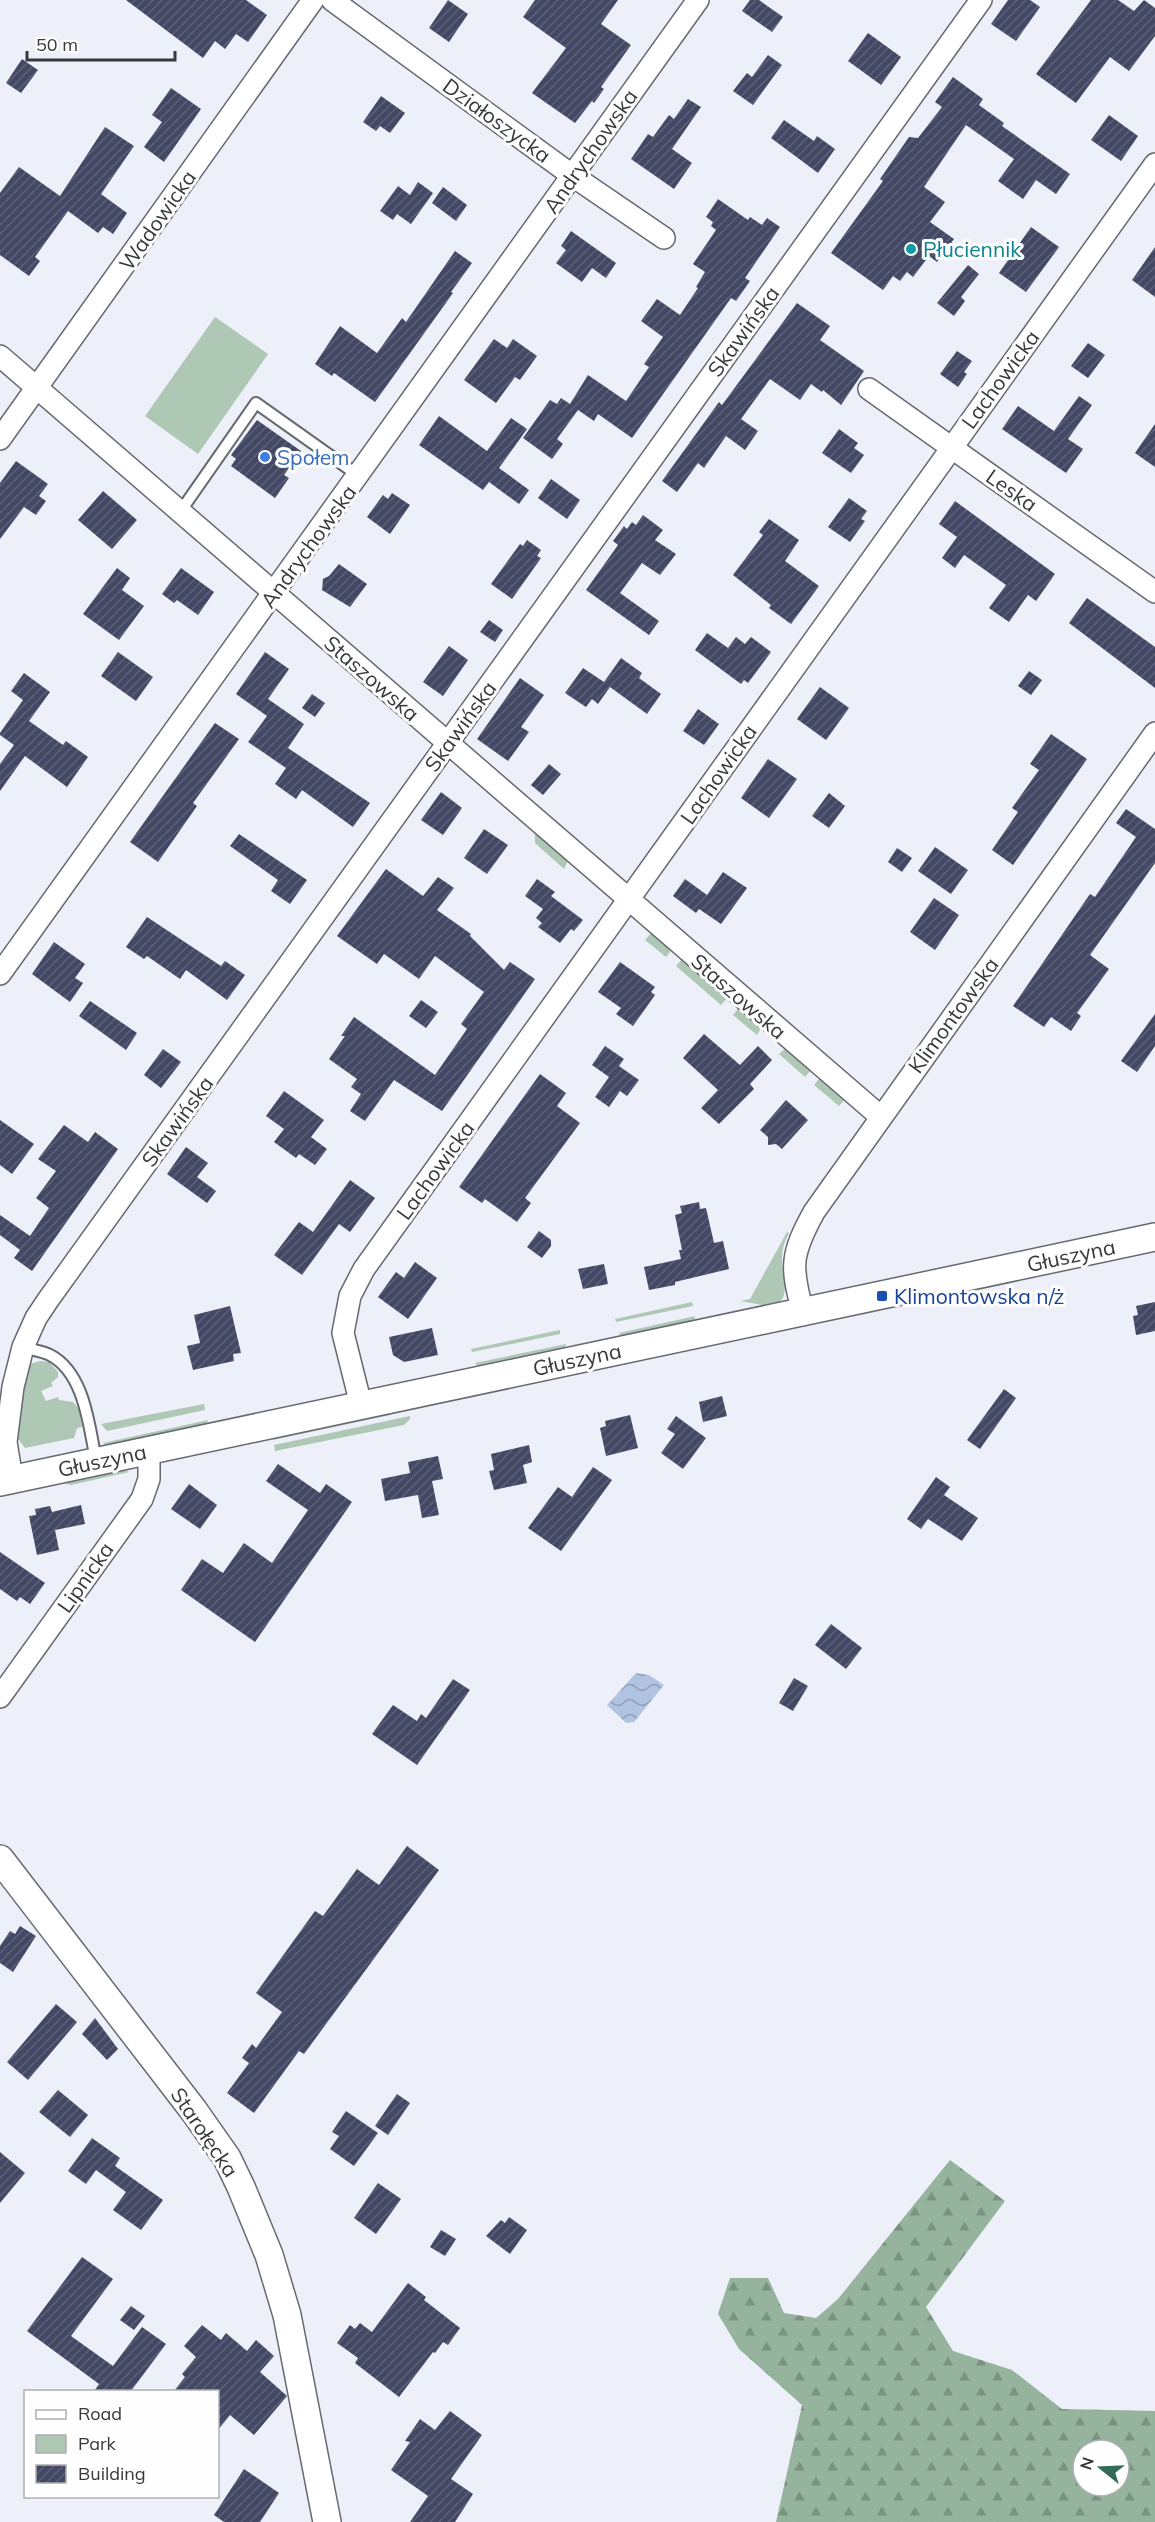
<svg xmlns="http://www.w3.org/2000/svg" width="1155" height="2522" viewBox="0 0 1155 2522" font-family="Mulish,sans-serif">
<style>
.green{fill:#afc7b5}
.forest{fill:url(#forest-firs);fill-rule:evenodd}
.water{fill:url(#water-waves)}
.building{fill:url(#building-hatch)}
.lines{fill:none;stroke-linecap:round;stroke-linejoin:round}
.service-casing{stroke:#676970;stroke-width:14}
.minor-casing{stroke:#676970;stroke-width:24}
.tertiary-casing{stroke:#676970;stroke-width:30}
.service{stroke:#fff;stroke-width:10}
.minor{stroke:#fff;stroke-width:21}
.tertiary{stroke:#fff;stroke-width:27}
.culture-dot{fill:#0f9aa8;stroke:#fefefe;stroke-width:2}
.shop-dot{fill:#3f7fe0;stroke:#fefefe;stroke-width:2}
.transit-dot{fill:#1a4fb4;stroke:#fefefe;stroke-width:2}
.labels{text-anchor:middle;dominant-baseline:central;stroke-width:6;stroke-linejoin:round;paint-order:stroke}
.street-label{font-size:21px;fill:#37383b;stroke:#fefefe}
.culture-label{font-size:21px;fill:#0d838f;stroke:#fefefe;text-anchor:start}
.shop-label{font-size:21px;fill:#366cbe;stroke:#fefefe;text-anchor:start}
.transit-label{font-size:21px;fill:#164399;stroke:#fefefe;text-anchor:start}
</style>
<defs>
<pattern id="forest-firs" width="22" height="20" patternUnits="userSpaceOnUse" patternTransform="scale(1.5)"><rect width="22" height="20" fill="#95b39d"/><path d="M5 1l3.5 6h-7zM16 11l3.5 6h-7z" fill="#7a9381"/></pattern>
<pattern id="water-waves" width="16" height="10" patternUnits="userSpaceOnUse" patternTransform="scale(1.5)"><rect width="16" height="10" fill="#b0c3e0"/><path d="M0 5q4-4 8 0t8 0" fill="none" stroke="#909fb7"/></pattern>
<pattern id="building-hatch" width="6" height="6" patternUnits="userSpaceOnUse" patternTransform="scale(1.5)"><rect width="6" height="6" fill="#434964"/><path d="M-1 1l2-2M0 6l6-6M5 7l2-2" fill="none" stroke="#5d6177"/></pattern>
</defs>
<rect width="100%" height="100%" fill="#eef0f9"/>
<g class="green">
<path d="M215,317L268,354L198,454L145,416Z"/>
<path d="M535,830L569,859L564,869L535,843Z"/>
<path d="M652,932L669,946L670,952L666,957L645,940Z"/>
<path d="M683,958L728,997L721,1005L676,966Z"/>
<path d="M738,1009H742L762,1026L757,1035L733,1015Z"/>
<path d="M787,1047L810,1067V1071L805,1077L779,1054Z"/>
<path d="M819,1079H823L846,1098L839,1106L814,1085Z"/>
<path d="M787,1232L789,1233C785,1241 782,1248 782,1257C781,1274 793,1296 774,1307L740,1301L750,1299Z"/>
<path d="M692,1302L693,1306L616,1322L615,1319Z"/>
<path d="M695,1316L694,1324L623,1339L619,1333Z"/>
<path d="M560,1330V1334L472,1352L471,1349Z"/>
<path d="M566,1344L564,1351L479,1369L475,1363Z"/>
<path d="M40,1361L49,1362L58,1372V1377L51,1383L53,1386L41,1391L46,1401L58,1397L59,1400L73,1402L79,1409L82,1427L77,1428L74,1438L25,1448L19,1440L13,1441L27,1365Z"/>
<path d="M204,1404L205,1410L107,1431L101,1424Z"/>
<path d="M394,1411L390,1415L273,1440L274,1435Z"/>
<path d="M410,1416V1419L404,1425L275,1451L274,1445Z"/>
<path d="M208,1420L206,1427L109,1447L103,1443Z"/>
<path d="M123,1469L129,1472L71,1485L66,1484L65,1479Z"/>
</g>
<path class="forest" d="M950,2160L1005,2201L926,2307L953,2351L1012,2370L1062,2409L1155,2411V2522H776L802,2405L739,2349L718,2314L730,2278H768L784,2313L816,2318L838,2299ZM1083,2450H1119V2486H1083Z"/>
<path class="water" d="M636,1673L649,1675L664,1685L634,1722L626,1723L607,1705Z"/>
<g class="building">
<path d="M126,0H246L267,15L248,42L236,34L225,49L215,41L203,58Z"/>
<path d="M448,0L468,14L449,42L429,28Z"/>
<path d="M535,0H618L601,24L631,45L601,87L604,89L594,103L592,101L575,123L532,93L566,48L523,17Z"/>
<path d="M750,0H759L783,17L772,32L742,11Z"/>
<path d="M1008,0H1030L1040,7L1016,41L991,24Z"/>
<path d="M1091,0H1118L1134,11L1144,0L1155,8V36L1129,71L1110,57L1076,103L1036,74Z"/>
<path d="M868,33L901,57L881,85L848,61Z"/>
<path d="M768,55L782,65L753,105L733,91L747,73L752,77Z"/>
<path d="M22,59L38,70L21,93L6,83Z"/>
<path d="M953,77L983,99L979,105L1004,123L1002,126L1070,174L1056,194L1036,180L1023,199L998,181L1014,159L966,125L924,187L945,202L930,222L954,239L937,262L929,256L913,277L907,272L900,281L893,276L883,290L831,253L883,181L880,179L909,137L918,138L942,107L935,102Z"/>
<path d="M171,88L201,109L164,162L144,147L162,122L152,115Z"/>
<path d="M381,96L405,113L390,133L380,126L376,131L363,122Z"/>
<path d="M688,99L701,107L672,149L692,163L674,189L631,159L648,134L653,137L669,115L674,119Z"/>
<path d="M1109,115L1138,136L1121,161L1091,140Z"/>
<path d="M784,120L814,141L817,136L835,149L818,173L771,138Z"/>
<path d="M105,127L134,146L101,194L127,213L113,234L103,227L98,233L68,211L35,257L40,261L29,276L0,255V193L19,167L60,196Z"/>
<path d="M418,182L433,193L411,224L397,214L393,220L380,211L398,186L410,195Z"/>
<path d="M443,187L467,205L456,221L432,203Z"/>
<path d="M718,199L748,220L750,217L762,225L767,218L780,227L745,278L750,281L736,301L731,298L632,438L598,414L594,421L578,410L557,439L563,444L552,459L523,438L550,400L557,404L561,398L570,404L588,375L626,401L649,367L644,364L663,337L641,321L657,299L680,315L698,288L696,287L705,272L693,264L716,230L711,226L713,222L706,217Z"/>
<path d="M1031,227L1059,247L1026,292L999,273Z"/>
<path d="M571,231L616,263L606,278L592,268L582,282L556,263L566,250L561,246Z"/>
<path d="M1155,247V297L1132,280Z"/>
<path d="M455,251L472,263L451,292L453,293L375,402L334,373L332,376L315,364L340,326L377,353L402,318L406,322Z"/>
<path d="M968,265L979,274L961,297L965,301L954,316L937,303Z"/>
<path d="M797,303L830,326L820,340L864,371L841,405L823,390L822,392L811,384L800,400L770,379L741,419L758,431L745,450L726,436L704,468L698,463L677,492L662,481L719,402L722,405Z"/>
<path d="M494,339L507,348L513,339L537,356L520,380L515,377L496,403L464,380Z"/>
<path d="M1088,343L1105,355L1088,378L1071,366Z"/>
<path d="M957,351L972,361L964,372L967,374L958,387L940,374Z"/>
<path d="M1079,396L1092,405L1068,439L1083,449L1066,473L1002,429L1018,406L1054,431Z"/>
<path d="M439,416L487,451L511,418L527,429L499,468L529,490L519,504L489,482L483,490L419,445Z"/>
<path d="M257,420L301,451L284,475L289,478L275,498L231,466L236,459L231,455Z"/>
<path d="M1155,424V467L1135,453Z"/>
<path d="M839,429L858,443L854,448L864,455L851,473L822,453Z"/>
<path d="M16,461L48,484L39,496L46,501L36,515L24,507L0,539V483Z"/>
<path d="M551,479L580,500L567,519L538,498Z"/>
<path d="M103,491L137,520L112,549L78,520Z"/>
<path d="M392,493L410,505L390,534L367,517L383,495L388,499Z"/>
<path d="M849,498L867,511L861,519L865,521L850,542L828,527Z"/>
<path d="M955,501L1055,574L1036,601L1028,595L1009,622L989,608L1006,585L964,555L955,568L942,558L957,537L939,524Z"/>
<path d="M643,515L663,530L655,540L676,554L660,575L642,563L620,593L659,621L649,635L586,590L618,545L613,541L624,526L627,529L632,522L636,525Z"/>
<path d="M769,519L799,540L785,561L819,586L791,624L769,608L771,605L733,575L763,535L759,532Z"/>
<path d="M527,540L541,550L537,556L541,558L512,599L491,584L520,544L523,546Z"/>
<path d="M339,564L367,584L350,607L322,590L323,579L329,576Z"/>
<path d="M117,568L130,578L122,590L144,606L119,640L83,614Z"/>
<path d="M181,568L214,592L198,615L177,600L174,603L162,594Z"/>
<path d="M1087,598L1155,647V688L1069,623Z"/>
<path d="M489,620L503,630L495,642L480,632Z"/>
<path d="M707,633L728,648L736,637L745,644L751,637L771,652L748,683L744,680L741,684L695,650Z"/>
<path d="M449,646L468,660L443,696L423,682Z"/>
<path d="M118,652L153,677L136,701L101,676Z"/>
<path d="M265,652L289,669L268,699L304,724L288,748L370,803L353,827L302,790L296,799L275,784L286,768L248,742L267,716L236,694Z"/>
<path d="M621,658L642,673L639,678L661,694L647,714L610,687L598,704L592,699L586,707L565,693L583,668L604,682Z"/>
<path d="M1029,671L1042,680L1031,695L1018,686Z"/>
<path d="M24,673L50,692L29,721L63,745L66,741L88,757L67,787L25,756L0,791V764L14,745L0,735V733L23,700L11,691Z"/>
<path d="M520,678L544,695L521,727L529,732L508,761L477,739Z"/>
<path d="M820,687L849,708L826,740L797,719Z"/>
<path d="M312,694L325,703L315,717L302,708Z"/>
<path d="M698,709L719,724L704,745L683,731Z"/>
<path d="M215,723L239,739L193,803L197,806L158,862L130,842Z"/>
<path d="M1051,734L1087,759L1013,865L992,850L1018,812L1012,808L1039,770L1030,764Z"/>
<path d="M768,759L797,779L769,818L741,798Z"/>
<path d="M549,764L561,774L543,795L531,785Z"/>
<path d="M441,792L462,808L443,835L421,820Z"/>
<path d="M829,793L845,806L829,828L812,816Z"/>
<path d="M1126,809L1155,829V863L1090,955L1109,969L1077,1013L1081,1016L1071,1031L1051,1017L1044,1027L1013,1006L1090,894L1095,897L1136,837L1116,823Z"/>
<path d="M484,829L508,845L487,874L464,858Z"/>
<path d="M239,834L307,880L290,904L271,891L278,880L230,846Z"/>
<path d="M935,847L968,870L951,894L918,871Z"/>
<path d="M897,848L912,858L902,872L888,862Z"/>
<path d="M386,869L423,896L438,877L454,888L437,910L471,934L470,936L504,970L510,962L535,979L442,1111L394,1080L365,1121L350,1111L361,1094L351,1087L357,1079L329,1059L345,1036H341L354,1017L435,1075L467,1029L461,1024L484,992L435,956L419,979L384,954L377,964L337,936Z"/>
<path d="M723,872L747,888L721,924L699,909L696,913L673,896L685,879L707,895Z"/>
<path d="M537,879L555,892L551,896L583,920L574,931L571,929L560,943L538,927L542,923L536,918L543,909L525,896Z"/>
<path d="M934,898L959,915L935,950L910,932Z"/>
<path d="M147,917L221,966L225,961L245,975L227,1000L186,970L180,979L147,956L144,959L126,947Z"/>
<path d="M54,942L85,964L75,978L83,983L70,1002L32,974Z"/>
<path d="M620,962L655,987L651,992L655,995L633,1026L616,1014L621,1008L598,992Z"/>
<path d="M421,1000L438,1012L426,1028L409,1016Z"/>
<path d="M90,1001L137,1033L126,1050L79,1016Z"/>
<path d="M1155,1014V1046L1137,1072L1121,1061Z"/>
<path d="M704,1034L740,1065L758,1046L772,1060L750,1084L754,1089L719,1124L701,1108L718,1090L683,1058Z"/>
<path d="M605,1046L624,1059L619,1066L639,1080L627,1096L620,1091L609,1107L595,1097L609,1077L592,1065Z"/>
<path d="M163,1049L181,1062L161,1088L144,1075Z"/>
<path d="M540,1074L566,1093L557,1106L580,1123L525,1198L531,1203L517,1222L485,1199L482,1203L459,1187Z"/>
<path d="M284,1091L324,1120L311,1137L327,1149L315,1165L299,1154L296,1158L274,1142L284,1129L266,1116Z"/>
<path d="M786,1100L808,1120L782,1149L776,1144L768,1145V1137L760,1130Z"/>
<path d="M0,1120L34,1144L12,1174L0,1165Z"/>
<path d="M64,1125L88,1142L95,1132L118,1149L32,1271L14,1258L20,1250L0,1235V1215L30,1236L49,1208L36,1198L56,1171L38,1159Z"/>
<path d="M186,1147L208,1163L197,1177L216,1191L207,1203L167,1174Z"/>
<path d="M350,1180L375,1198L350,1232L339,1224L302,1275L274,1255L299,1222L313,1232Z"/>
<path d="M699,1202L700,1209L706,1208L714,1243L723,1241L729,1269L675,1282V1285L649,1290L644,1267L681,1259L679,1250H682L675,1215L682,1213L680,1206Z"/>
<path d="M539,1231L551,1240V1246L542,1258L527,1247Z"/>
<path d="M415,1262L437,1278L408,1319L378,1297L396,1272L404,1278Z"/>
<path d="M604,1264L608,1284L583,1289L578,1269Z"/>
<path d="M1155,1302V1331L1136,1335L1133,1316L1138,1315L1136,1306Z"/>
<path d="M230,1306L241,1353L233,1354L234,1361L193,1370L187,1346L200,1343L194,1315Z"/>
<path d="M432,1328L438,1355L404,1362L393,1355L389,1337Z"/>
<path d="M1004,1389L1016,1398L980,1449L967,1440Z"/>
<path d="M722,1396L727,1416L703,1422L699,1402Z"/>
<path d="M630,1415L638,1448L606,1456L600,1428L606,1426L605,1421Z"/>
<path d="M676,1416L706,1438L683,1469L661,1453L675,1434L667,1429Z"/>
<path d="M529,1445L532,1462L523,1465L527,1483L494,1490L489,1471L494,1470L491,1454Z"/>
<path d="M438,1456L443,1479L432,1481L439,1515L422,1518L418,1495L385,1501L381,1479L410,1473L408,1462Z"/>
<path d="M278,1464L320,1493L326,1484L352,1502L255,1642L181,1590L202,1559L223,1573L244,1543L272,1563L308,1510L266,1481Z"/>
<path d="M593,1467L612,1480L561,1551L528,1528L558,1487L572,1497Z"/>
<path d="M936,1477L950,1487L944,1495L978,1518L962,1541L928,1519L921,1529L907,1519Z"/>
<path d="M189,1484L217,1505L200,1529L171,1509Z"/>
<path d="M81,1505L85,1524L55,1530L59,1550L37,1555L29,1516L36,1515L35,1509L50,1506L52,1512Z"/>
<path d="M0,1552L45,1583L30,1604L20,1597L17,1601L0,1589Z"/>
<path d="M831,1624L862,1648L846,1669L815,1645Z"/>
<path d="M794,1678L808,1686L793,1711L779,1703Z"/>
<path d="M453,1679L470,1690L417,1765L372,1734L393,1705L417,1721L421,1714L426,1718Z"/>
<path d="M407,1846L439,1870L304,2054L299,2051L254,2113L227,2093L249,2063L242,2058L252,2044L256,2048L282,2012L256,1993L315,1911L323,1916L357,1869L379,1885Z"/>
<path d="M20,1926L36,1936L13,1972L0,1963V1946L10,1931L15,1934Z"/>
<path d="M56,2004L77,2022L28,2080L7,2062Z"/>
<path d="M95,2018L118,2049L107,2060L82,2034Z"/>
<path d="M58,2090L88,2115L70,2137L39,2112Z"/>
<path d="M397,2094L410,2103L388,2135L375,2126Z"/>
<path d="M346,2111L378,2133L354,2166L330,2149L339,2136L332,2132Z"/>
<path d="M92,2138L120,2158L115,2166L163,2200L141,2230L113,2210L126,2192L96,2170L86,2184L68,2171Z"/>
<path d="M0,2152L25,2173L0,2203Z"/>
<path d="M378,2183L401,2199L376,2234L354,2218Z"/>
<path d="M509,2217L527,2230L510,2254L486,2236L501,2220L505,2223Z"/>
<path d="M441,2230L456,2239L445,2256L430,2247Z"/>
<path d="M82,2257L113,2279L71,2336L113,2366L142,2327L166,2344L131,2391H94L99,2384L27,2331Z"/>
<path d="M408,2283L426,2297L424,2300L460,2328L448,2345L443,2342L435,2353L433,2352L399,2397L355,2363L358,2358L337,2343L350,2325L355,2329L360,2323L372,2332Z"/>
<path d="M131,2306L145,2316L134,2330L120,2320Z"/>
<path d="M202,2325L221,2340L226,2333L247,2351L256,2340L274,2356L260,2372L287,2396L254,2435L230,2415L218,2430V2391H174L185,2377L182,2374L196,2357L184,2346Z"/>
<path d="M450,2411L482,2435L451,2479L473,2494L455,2522H410L428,2496L391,2470L410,2442L405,2441L420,2419L435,2430Z"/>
<path d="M244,2469L279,2493L260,2522H224L214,2515Z"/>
</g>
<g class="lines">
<defs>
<g id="service">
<path d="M180,512L256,403L359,476"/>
<path d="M23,1347C32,1350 42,1351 50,1355C85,1373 89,1427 96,1460"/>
</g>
<g id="minor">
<path d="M332,0L573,176L664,238"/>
<path d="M0,356L881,1117"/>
<path d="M869,389L1155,592"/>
<path d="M0,439L313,0"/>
<path d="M0,974L698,0"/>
<path d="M803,1312C790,1266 791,1254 814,1212L1155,733"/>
<path d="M361,1405L343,1333L350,1296L364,1269L1155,164"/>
<path d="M12,1479L6,1442L13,1387L23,1347L36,1318L48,1300L981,0"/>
<path d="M0,1697L142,1499L149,1479V1450"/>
</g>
<g id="tertiary">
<path d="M0,1482L1155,1237"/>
<path d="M0,1859L194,2111L227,2158L241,2187L269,2255L287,2315L327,2522"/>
</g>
</defs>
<use href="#service" class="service-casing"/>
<use href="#minor" class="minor-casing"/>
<use href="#tertiary" class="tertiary-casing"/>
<use href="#service" class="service"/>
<use href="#minor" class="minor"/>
<use href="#tertiary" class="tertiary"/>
</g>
<circle class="culture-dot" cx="911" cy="249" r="6"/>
<circle class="shop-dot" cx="265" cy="457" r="6"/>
<rect class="transit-dot" x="876" y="1290" width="12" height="12" rx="3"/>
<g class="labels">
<g class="street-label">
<text transform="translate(497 120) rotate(36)">Działoszycka</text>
<text transform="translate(590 151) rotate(-55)">Andrychowska</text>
<text transform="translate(157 220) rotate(-55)">Wadowicka</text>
<text transform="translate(743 331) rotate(-54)">Skawińska</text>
<text transform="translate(1000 379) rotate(-54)">Lachowicka</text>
<text transform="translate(1012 490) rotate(35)">Leska</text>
<text transform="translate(308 546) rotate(-54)">Andrychowska</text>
<text transform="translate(372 678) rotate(41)">Staszowska</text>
<text transform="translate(460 726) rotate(-54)">Skawińska</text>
<text transform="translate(718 774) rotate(-55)">Lachowicka</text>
<text transform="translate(739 996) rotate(41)">Staszowska</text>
<text transform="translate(953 1015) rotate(-54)">Klimontowska</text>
<text transform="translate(177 1121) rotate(-54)">Skawińska</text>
<text transform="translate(435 1170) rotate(-54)">Lachowicka</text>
<text transform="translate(1071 1255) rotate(-12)">Głuszyna</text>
<text transform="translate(577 1359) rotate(-12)">Głuszyna</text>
<text transform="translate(102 1460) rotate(-12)">Głuszyna</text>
<text transform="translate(85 1577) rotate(-55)">Lipnicka</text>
<text transform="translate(205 2132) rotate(56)">Starołęcka</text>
</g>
<g class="culture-label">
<text x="923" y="249">Płuciennik</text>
</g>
<g class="shop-label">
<text x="277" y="457">Społem</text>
</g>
<g class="transit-label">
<text x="894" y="1296">Klimontowska n/ż</text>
</g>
</g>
<rect x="24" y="2390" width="195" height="108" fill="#fefefe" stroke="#aeafb0" stroke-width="1.5"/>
<rect x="36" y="2410" width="30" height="9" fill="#ffffff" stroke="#aeafb0" stroke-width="1.5"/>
<text x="78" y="2420" font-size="18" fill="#37383b">Road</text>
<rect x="36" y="2435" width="30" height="18" fill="#afc7b5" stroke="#aeafb0" stroke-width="1.5"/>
<text x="78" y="2450" font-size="18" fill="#37383b">Park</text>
<rect x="36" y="2465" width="30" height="18" fill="url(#building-hatch)" stroke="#aeafb0" stroke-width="1.5"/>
<text x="78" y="2480" font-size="18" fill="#37383b">Building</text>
<g transform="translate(1101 2468) rotate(288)"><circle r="28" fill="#fefefe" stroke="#aeafb0" stroke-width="1.5"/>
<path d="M0-4.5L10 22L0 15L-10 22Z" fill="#336c55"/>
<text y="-9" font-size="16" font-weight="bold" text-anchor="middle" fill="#37383b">N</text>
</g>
<path d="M27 51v9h148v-9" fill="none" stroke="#37383b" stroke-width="3"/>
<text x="36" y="51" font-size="18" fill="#37383b" stroke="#fefefe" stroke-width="4.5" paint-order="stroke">50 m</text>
</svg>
